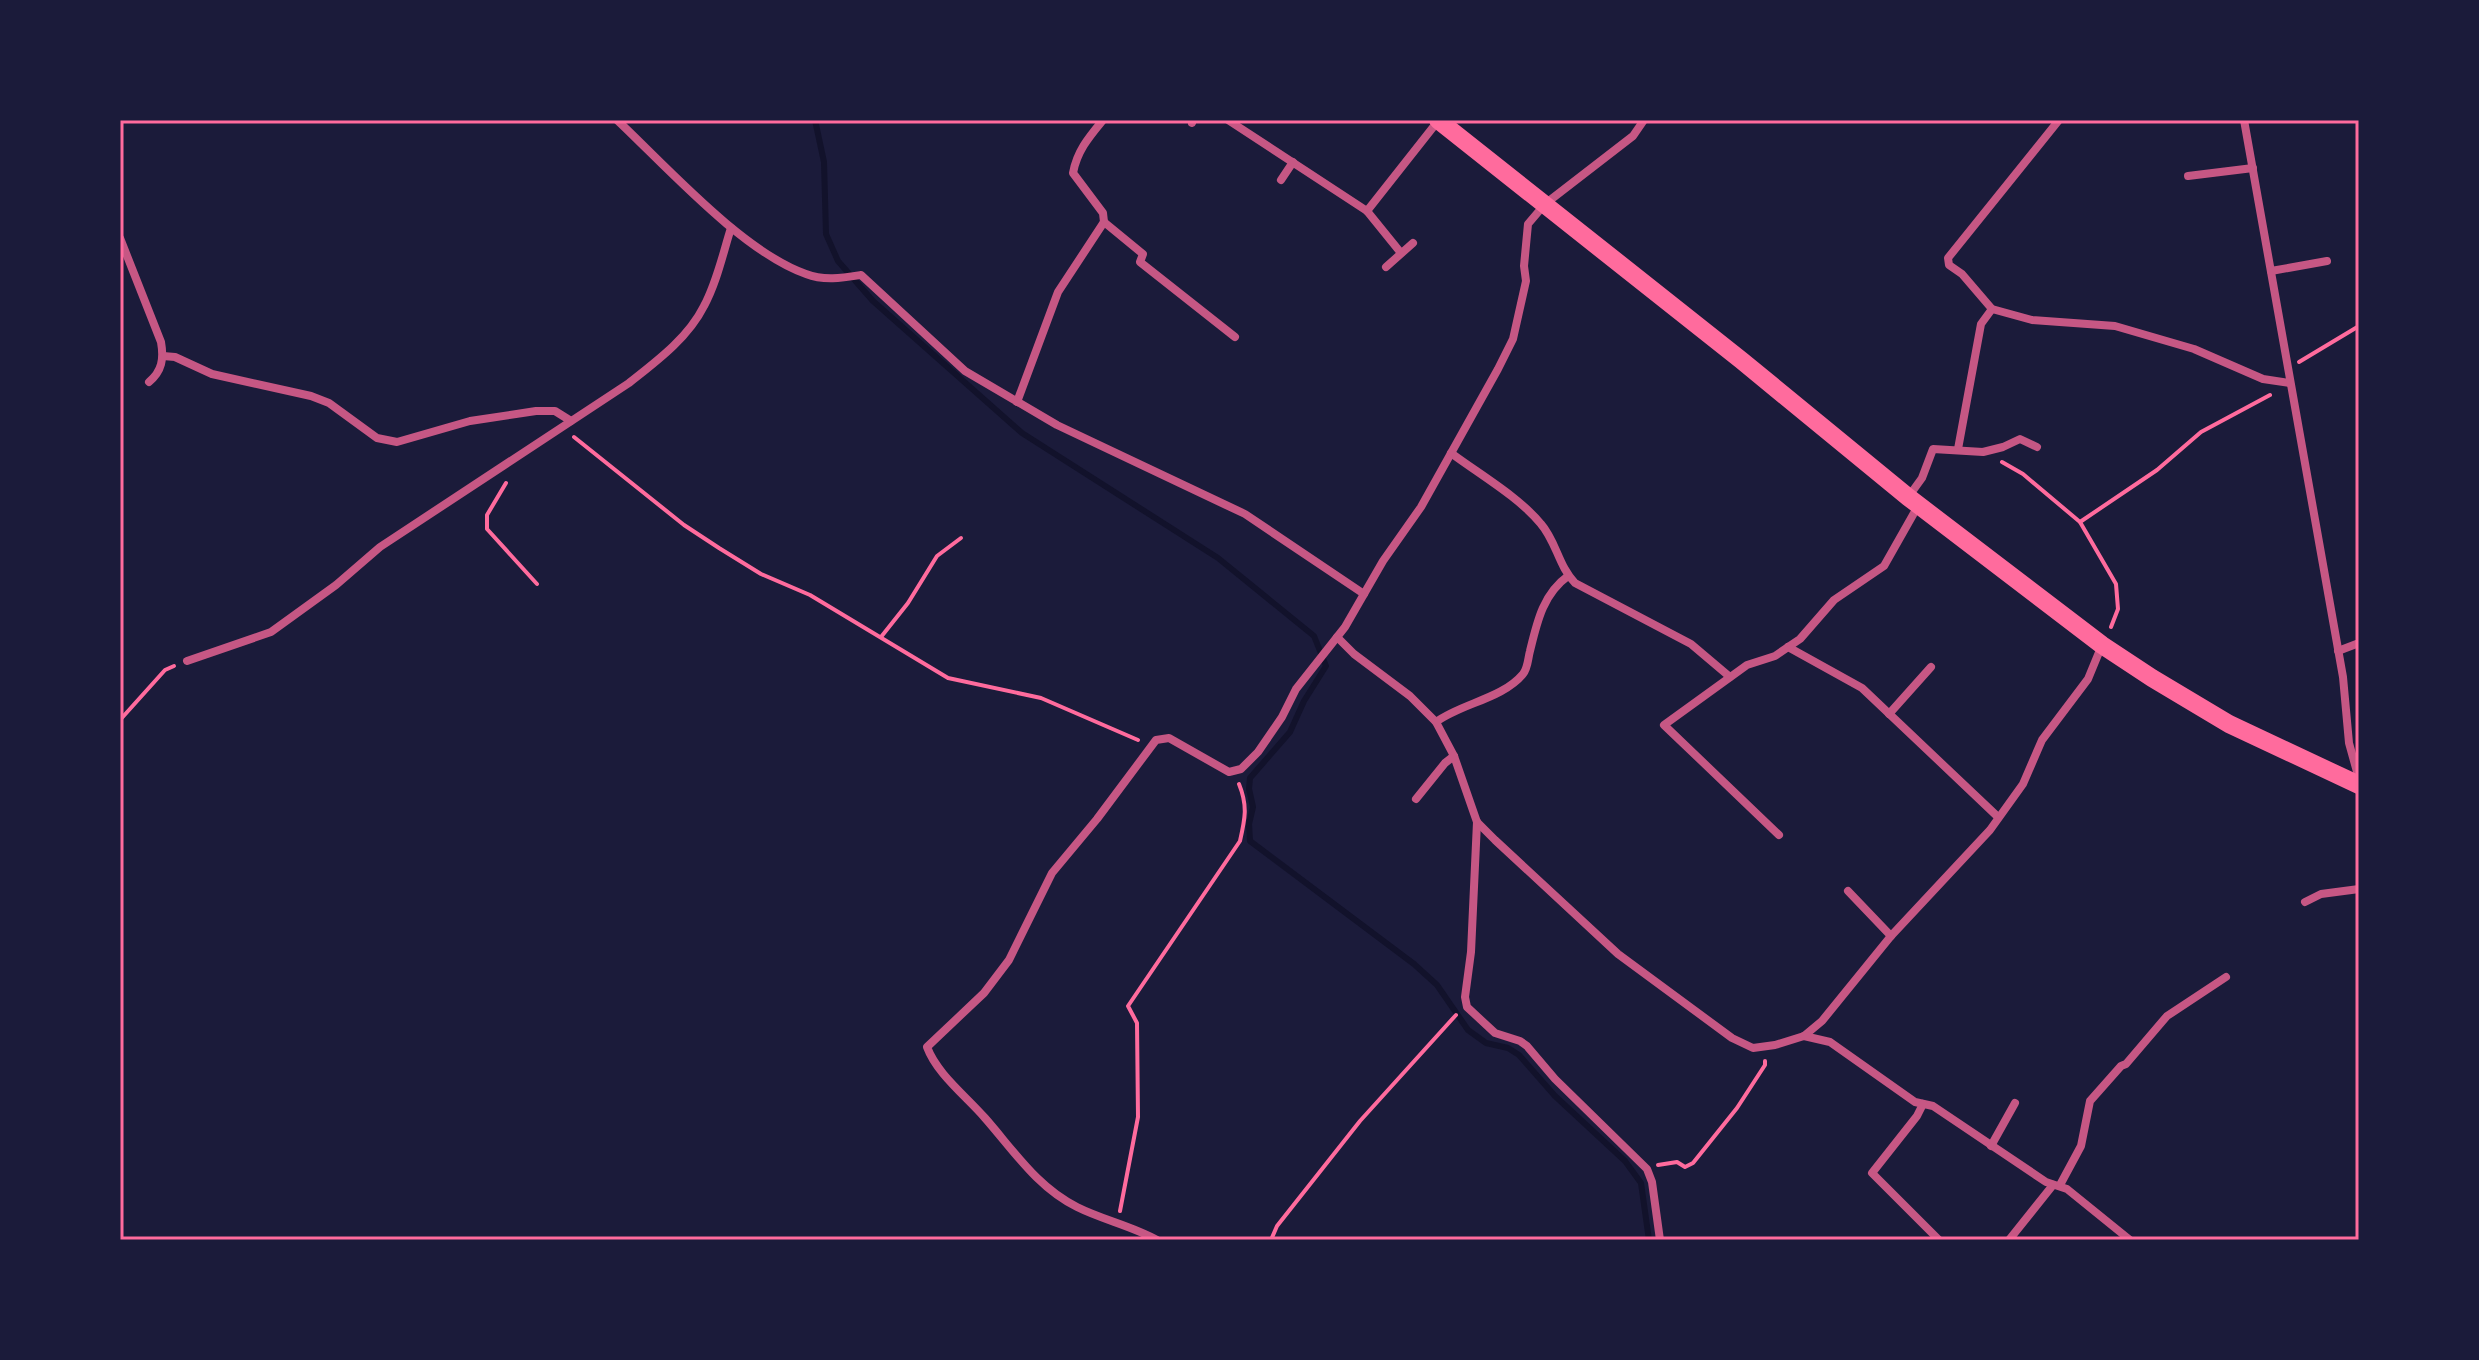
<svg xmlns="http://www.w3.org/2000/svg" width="2479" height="1360" viewBox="0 0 2479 1360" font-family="'Roboto Condensed',sans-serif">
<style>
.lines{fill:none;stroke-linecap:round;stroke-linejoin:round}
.stream{stroke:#12122b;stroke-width:6}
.path{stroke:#ff6b9d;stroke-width:4}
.minor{stroke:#c65784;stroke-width:8}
.trunk{stroke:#ff6b9d;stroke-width:18}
.neatline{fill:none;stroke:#ff6b9d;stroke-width:3}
</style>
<rect width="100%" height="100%" fill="#1b1b3a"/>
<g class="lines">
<path class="stream" d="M815,120L824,162L826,234L838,261L873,301L1022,433L1218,558L1314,636L1326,666L1304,701L1290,732L1250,778L1249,789L1253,807L1249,824L1250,841L1414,964L1437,985L1468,1030L1486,1043L1508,1048L1519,1055L1555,1096L1625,1161L1641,1183L1649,1240"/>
<g class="path">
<path d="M2299,362L2359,326"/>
<path d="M574,437L684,525L719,548L761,574L810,595L948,678L1041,698L1138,740"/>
<path d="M2002,462L2023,474L2080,522L2116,584L2118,609L2111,627"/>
<path d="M506,483L487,515V529L537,584"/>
<path d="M2080,522L2157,470L2201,432L2270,395"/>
<path d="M881,637L908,603L937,556L961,538"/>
<path d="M120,720L165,670L174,666"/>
<path d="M1658,1165L1677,1162L1685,1167L1693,1163L1737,1108L1765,1065V1061"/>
<path d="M1120,1211L1138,1117L1137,1023L1128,1006L1240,841C1245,819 1248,806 1239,784"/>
<path d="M1271,1240L1277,1226L1360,1121L1456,1015"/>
</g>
<g class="minor">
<path d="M617,120C667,167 743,252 806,274C824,281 842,278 861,275L965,371L1057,425L1245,514L1364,594"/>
<path d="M1228,120L1367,211L1401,253"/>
<path d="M2059,120L1948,258L1949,265L1962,274L1992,309L2032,320L2115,326L2194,349L2263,379L2290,383"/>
<path d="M2244,120L2343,677L2349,743L2359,779"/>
<path d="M1192,123L1193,120"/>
<path d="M2188,176L2253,168"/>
<path d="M1281,180L1293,162"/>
<path d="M1367,211L1438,121"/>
<path d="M1104,222L1143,254L1140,262L1235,337"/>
<path d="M120,238L161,342C164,359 162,371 149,382"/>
<path d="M1386,267L1413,243"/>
<path d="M2271,271L2327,261"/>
<path d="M163,356L175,357L212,374L311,396L329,403L377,438L397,442L470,421L536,411H555L571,421"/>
<path d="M1017,402L1058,292L1104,222L1103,213L1073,173C1077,151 1089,137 1103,120"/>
<path d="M1958,449L1981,324L1992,309"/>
<path d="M1451,453C1479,474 1519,497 1541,524C1556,541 1559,567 1575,583L1691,644L1730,677"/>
<path d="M1909,496L1922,478L1933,449L1983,452L2003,447L2020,439L2037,447"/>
<path d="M1337,637L1354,654L1410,696L1436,722L1454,756L1477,822L1495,840L1618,954L1732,1038L1753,1048L1775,1045L1804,1036L1822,1021L1891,936L1990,830L2023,784L2042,740L2088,679L2102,645"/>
<path d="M1788,647L1862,688L1998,817"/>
<path d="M2338,651L2359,643"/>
<path d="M187,661L271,632L336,585L380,547L629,383C657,361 688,338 704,306C717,282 723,253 731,228"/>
<path d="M1889,714L1931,667"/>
<path d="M1436,722C1462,703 1502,699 1523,674C1528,668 1528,658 1530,651C1537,622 1543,594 1568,576"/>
<path d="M1416,799L1445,763L1454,756"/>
<path d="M1477,822L1471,952L1465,997L1467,1007L1495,1033L1520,1041L1527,1046L1555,1079L1647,1169L1652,1182L1660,1240"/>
<path d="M1779,835L1664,725L1747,665L1775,656L1800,639L1834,600L1884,566L1918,506"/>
<path d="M1848,891L1891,936"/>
<path d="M2305,902L2321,894L2359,889"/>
<path d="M1804,1036L1830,1042L1915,1102L1933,1106L2046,1182L2067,1189L2130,1240"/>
<path d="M1923,1104L1917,1116L1872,1173L1939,1240"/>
<path d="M1991,1146L2015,1103"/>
<path d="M2060,1185L2081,1146L2090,1101L2121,1066L2126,1064L2167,1016L2226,977"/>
<path d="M1157,1240C1132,1226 1103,1220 1077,1207C1037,1187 1014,1151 985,1118C966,1096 937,1074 927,1047L984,993L1009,960L1052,873L1097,819L1156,740L1169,738L1229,772L1241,769L1258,752L1282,717L1296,689L1345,627L1383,561L1421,507L1498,369L1513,339L1526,281L1524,266L1528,224L1545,204L1633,136L1644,120"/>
<path d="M2009,1240L2053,1185"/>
</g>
<path class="trunk" d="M1438,120L1741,360L1908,497L2102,645L2152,678L2229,724L2359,785"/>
</g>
<rect width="2479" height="1360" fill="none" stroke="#1b1b3a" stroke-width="244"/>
<rect x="122" y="122" width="2235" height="1116" class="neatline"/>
</svg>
